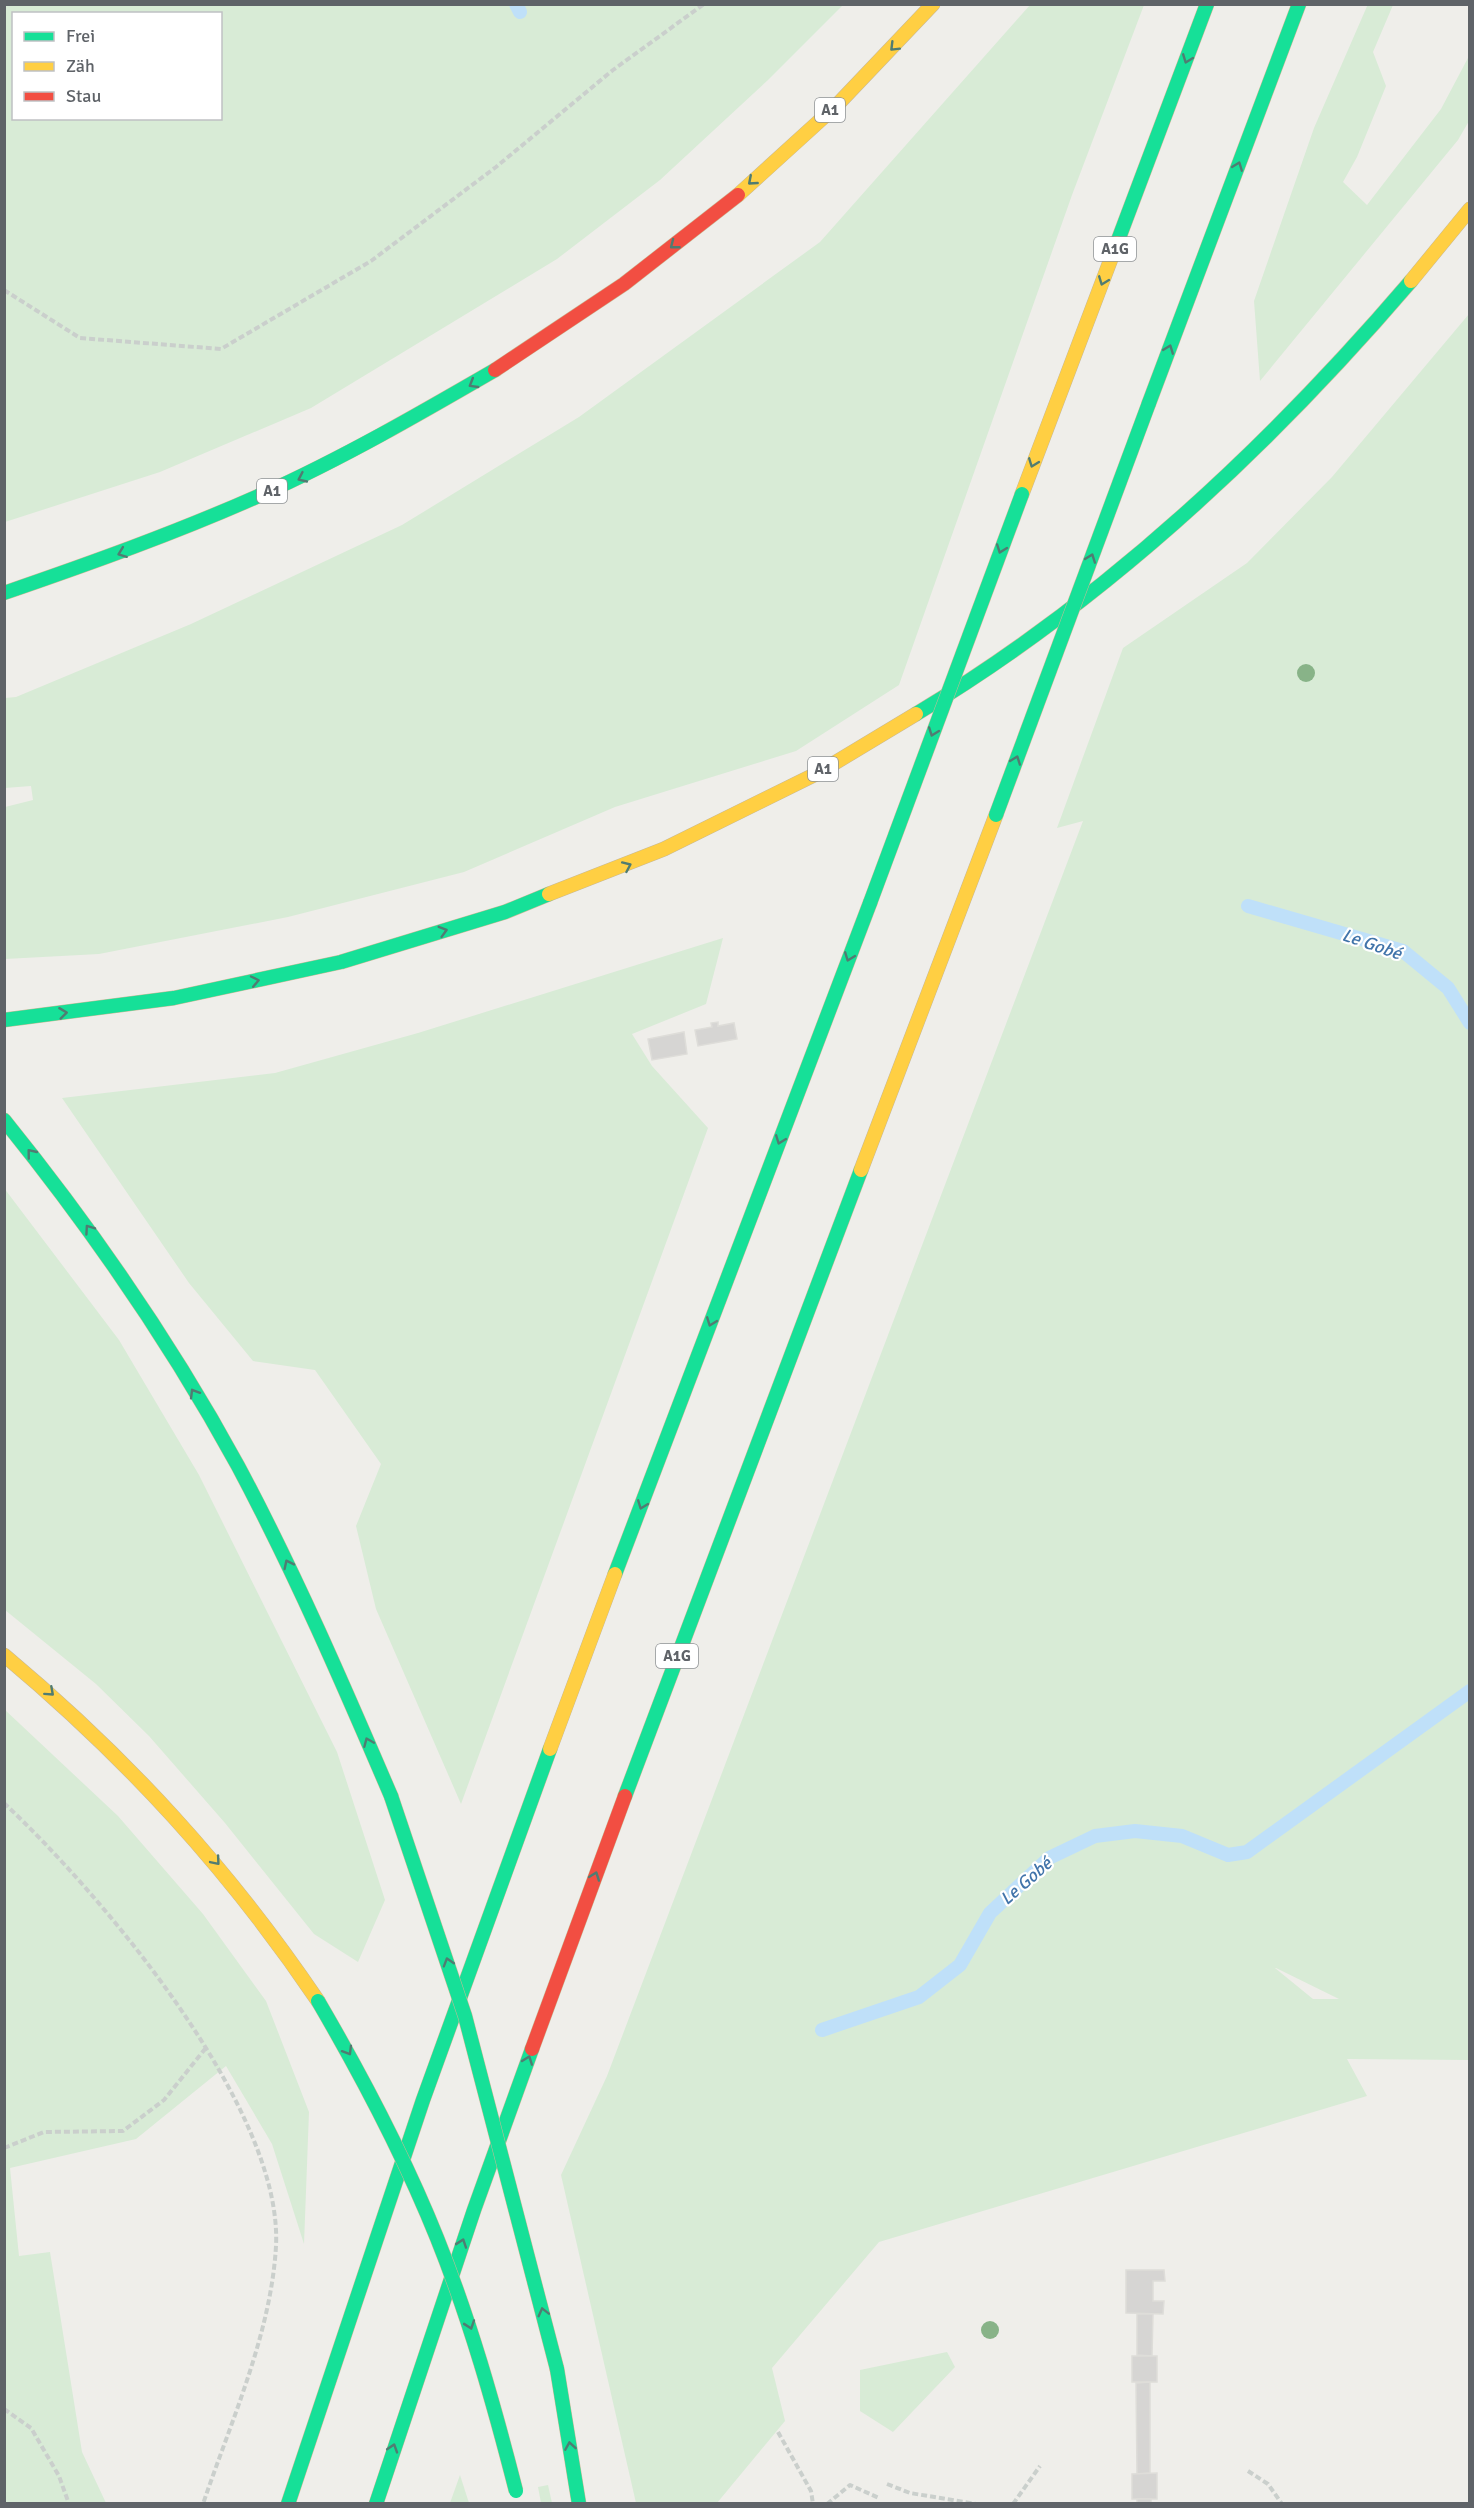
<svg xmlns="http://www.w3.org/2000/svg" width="1474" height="2508" viewBox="0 0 1474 2508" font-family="Signika,sans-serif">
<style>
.green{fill:#d8ebd6;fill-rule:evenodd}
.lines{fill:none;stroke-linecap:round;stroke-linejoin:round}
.stream{stroke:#bfe0f9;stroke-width:14}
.building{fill:#d6d5d3;stroke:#deddd9;stroke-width:1.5}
.fast-casing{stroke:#c8b996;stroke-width:15}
.slow-casing{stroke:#c8b996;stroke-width:15}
.jam-casing{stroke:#c8b996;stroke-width:15}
.path{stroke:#cacfcc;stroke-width:4;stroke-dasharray:6 3;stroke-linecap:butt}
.fast{stroke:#16e098;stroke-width:14}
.slow{stroke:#ffcf43;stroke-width:14}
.jam{stroke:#f24e42;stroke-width:14}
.fast-bridge-casing{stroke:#c8b996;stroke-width:15;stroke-linecap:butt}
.fast-bridge{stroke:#16e098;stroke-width:14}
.tree{fill:#88b388}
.oneway{stroke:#507c72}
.labels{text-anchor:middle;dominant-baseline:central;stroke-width:4.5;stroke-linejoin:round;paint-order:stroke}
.shield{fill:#fff;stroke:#8f9295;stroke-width:1.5}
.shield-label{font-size:15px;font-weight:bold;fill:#5f6368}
.water-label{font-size:18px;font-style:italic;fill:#4174aa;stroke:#fff}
</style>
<rect width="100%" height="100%" fill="#efeeea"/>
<g class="green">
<path d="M1368,4L1393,5L1373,52L1386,86L1357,157L1343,182L1367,205L1441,109L1469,56V121L1458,140L1260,381L1254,301L1314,128Z"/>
<path d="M4,5L5,4L843,5L768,80L660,180L557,259L311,408L160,472L5,522ZM14,14H220V118H14Z"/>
<path d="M1030,5H1144L1072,195L899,685L796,751L615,807L464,872L288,917L99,954L5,959V807L33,800L31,786L5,788V698L16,697L191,624L402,525L579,417L820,242Z"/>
<path d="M1469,314V2060L1347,2059L1367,2096L879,2242L772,2368L785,2421L717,2503H636L561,2175L607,2076L1083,821L1057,828L1123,648L1247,563L1332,477ZM1275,1968H1276L1339,1999H1313Z"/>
<path d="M723,938L706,1004L632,1034L652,1066L708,1128L461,1804L376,1609L356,1526L381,1464L315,1370L253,1361L189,1283L62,1098L275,1073L418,1033Z"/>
<path d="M4,1188L119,1340L199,1475L337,1752L385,1900L358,1962L314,1934L225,1823L149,1736L96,1684L5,1610Z"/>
<path d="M4,1709L118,1816L203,1914L266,2001L309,2112L304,2244L272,2144L226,2066L136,2139L10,2168L19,2256L50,2252L82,2452L106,2503H5Z"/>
<path d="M947,2352L955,2367L893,2432L860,2411V2370Z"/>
<path d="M460,2475L469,2503H450Z"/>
<path d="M548,2485L552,2503H541L538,2487Z"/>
</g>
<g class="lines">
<g class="stream">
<path d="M516,4L520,12"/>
<path d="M1248,906L1403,951L1448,988L1470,1023"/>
<path d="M822,2030L919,1997L960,1965L990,1913L1049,1858L1095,1836L1135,1831L1182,1836L1228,1855L1247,1852L1470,1691"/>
</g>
</g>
<g class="building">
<path d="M718,1022V1026L734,1023L737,1039L698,1046L695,1030L712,1027L711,1023Z"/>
<path d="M684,1032L687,1054L652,1060L648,1039Z"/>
<path d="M1126,2270H1164L1165,2281H1153V2301H1164L1163,2314L1126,2313Z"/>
<path d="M1137,2314H1153L1152,2356L1137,2355Z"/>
<rect x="1132" y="2356" width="25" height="26"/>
<path d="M1150,2382V2473L1137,2474L1136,2383Z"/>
<path d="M1157,2473V2499H1132V2474Z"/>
<rect x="1137" y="2499" width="14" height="5"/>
</g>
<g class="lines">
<defs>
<g id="fast">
<path d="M1117,243L1207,4"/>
<path d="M1149,403L1299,4"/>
<path d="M4,593C91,563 178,532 263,494C343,458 419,414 495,370"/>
<path d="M916,714C1106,600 1268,448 1411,281"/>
<path d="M4,1020L174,998L341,962L505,912L549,894"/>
<path d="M4,1120C92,1229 171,1343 238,1466C295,1573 343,1684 391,1796"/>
<path d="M615,1574L870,903"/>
<path d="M625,1796L861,1170"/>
<path d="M557,2369L579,2504"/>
<path d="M288,2504L423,2100L550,1749"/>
<path d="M376,2504L474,2210L532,2049"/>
</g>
<g id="slow">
<path d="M738,195L837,105L933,4"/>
<path d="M1411,281L1470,209"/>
<path d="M1022,494L1117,243"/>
<path d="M549,894L664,849L818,773L916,714"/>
<path d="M861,1170L996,815"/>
<path d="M4,1655C127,1758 228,1868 318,2001"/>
<path d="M550,1749L615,1574"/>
</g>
<g id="jam">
<path d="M495,370L624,284L738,195"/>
<path d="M532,2049L625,1796"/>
</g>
</defs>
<use href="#fast" class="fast-casing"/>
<use href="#slow" class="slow-casing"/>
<use href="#jam" class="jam-casing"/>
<g class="path">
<path d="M4,290L80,338L221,349L371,261L496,167L613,70L704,4"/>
<path d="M4,1803C101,1894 283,2108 276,2246C271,2334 231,2421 203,2504"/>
<path d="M4,2148L44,2132L123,2131L164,2100L205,2049"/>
<path d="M4,2409L31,2428L59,2476L69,2504"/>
<path d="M778,2432L811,2491L813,2504"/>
<path d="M1248,2471L1268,2484L1282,2504"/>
<path d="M887,2484L910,2493L976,2504"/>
<path d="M827,2504L850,2485L879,2498"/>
<path d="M1013,2504L1040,2466"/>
</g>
<use href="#fast" class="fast"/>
<use href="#slow" class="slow"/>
<use href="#jam" class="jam"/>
<defs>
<g id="fast-bridge">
<path d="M996,815L1149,403"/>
<path d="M870,903L1022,494"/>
<path d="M391,1796L465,2016L557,2369"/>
<path d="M318,2001C363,2078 404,2156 437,2238C470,2320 494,2405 516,2491"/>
</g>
</defs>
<use href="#fast-bridge" class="fast-bridge-casing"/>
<use href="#fast-bridge" class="fast-bridge"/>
</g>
<g class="tree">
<circle cx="1306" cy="673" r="9"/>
<circle cx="990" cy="2330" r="9"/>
</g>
<defs><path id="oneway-chevron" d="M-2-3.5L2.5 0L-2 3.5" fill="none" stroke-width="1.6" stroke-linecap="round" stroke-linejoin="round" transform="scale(1.5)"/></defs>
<g class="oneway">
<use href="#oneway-chevron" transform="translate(894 47) rotate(135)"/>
<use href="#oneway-chevron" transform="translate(1187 59) rotate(111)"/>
<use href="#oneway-chevron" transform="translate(1238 166) rotate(-69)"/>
<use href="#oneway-chevron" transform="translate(752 181) rotate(139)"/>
<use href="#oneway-chevron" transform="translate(674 245) rotate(142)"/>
<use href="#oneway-chevron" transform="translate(1103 281) rotate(111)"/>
<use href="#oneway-chevron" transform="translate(1169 349) rotate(-69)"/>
<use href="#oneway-chevron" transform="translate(473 384) rotate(149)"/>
<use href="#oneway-chevron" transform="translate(1033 463) rotate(111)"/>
<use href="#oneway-chevron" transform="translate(302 478) rotate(155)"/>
<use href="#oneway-chevron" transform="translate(1001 549) rotate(110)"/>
<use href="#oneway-chevron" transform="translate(122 553) rotate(159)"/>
<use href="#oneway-chevron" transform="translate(1091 558) rotate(-70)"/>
<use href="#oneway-chevron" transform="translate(933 732) rotate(110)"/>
<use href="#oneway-chevron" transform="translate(1016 760) rotate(-70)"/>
<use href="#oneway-chevron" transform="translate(627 866) rotate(-24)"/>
<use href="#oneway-chevron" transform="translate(443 931) rotate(-16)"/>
<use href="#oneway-chevron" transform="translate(849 957) rotate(111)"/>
<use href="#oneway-chevron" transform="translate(255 981) rotate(-12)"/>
<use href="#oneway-chevron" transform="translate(63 1013) rotate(-7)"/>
<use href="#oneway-chevron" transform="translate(780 1140) rotate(111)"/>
<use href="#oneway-chevron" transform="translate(31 1153) rotate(-129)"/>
<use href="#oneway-chevron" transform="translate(89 1229) rotate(-125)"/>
<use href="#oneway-chevron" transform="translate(711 1322) rotate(111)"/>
<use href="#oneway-chevron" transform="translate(194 1393) rotate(-121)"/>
<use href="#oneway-chevron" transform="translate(642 1505) rotate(111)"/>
<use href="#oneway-chevron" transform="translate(288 1564) rotate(-116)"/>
<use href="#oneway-chevron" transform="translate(50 1692) rotate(42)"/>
<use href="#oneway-chevron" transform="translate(368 1742) rotate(-113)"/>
<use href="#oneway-chevron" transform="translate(216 1861) rotate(50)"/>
<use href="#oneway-chevron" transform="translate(595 1876) rotate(-70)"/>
<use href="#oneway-chevron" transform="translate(448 1962) rotate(-107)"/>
<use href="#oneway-chevron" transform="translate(348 2051) rotate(59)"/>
<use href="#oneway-chevron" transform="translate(528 2060) rotate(-70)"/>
<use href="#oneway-chevron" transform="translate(462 2243) rotate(-71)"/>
<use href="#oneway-chevron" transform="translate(543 2312) rotate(-104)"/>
<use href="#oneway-chevron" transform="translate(470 2325) rotate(71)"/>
<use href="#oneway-chevron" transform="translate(570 2446) rotate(-99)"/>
<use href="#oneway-chevron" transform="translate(393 2448) rotate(-72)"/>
</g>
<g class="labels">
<g class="shield">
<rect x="815" y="98" width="30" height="24" rx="4.5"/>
<rect x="1094" y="237" width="42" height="24" rx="4.5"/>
<rect x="257" y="479" width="30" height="24" rx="4.5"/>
<rect x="808" y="757" width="30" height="24" rx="4.5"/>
<rect x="656" y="1644" width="42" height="24" rx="4.5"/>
</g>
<g class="shield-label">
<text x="830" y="110">A1</text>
<text x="1115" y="249">A1G</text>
<text x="272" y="491">A1</text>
<text x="823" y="769">A1</text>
<text x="677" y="1656">A1G</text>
</g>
<g class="water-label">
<text transform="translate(1372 944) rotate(19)">Le Gobé</text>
<text transform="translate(1026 1881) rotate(-41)">Le Gobé</text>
</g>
</g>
<rect width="1474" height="2508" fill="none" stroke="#5f6368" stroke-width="12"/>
<rect x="12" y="12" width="210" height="108" fill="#ffffff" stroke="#bfc1c3" stroke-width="1.5"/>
<rect x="24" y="32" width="30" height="9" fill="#16e098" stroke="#bfc1c3" stroke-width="1.5"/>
<text x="66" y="42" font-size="18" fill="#5f6368">Frei</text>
<rect x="24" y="62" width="30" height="9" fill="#ffcf43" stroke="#bfc1c3" stroke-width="1.5"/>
<text x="66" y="72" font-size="18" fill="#5f6368">Zäh</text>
<rect x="24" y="92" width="30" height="9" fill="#f24e42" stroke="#bfc1c3" stroke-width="1.5"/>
<text x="66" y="102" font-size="18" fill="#5f6368">Stau</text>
</svg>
